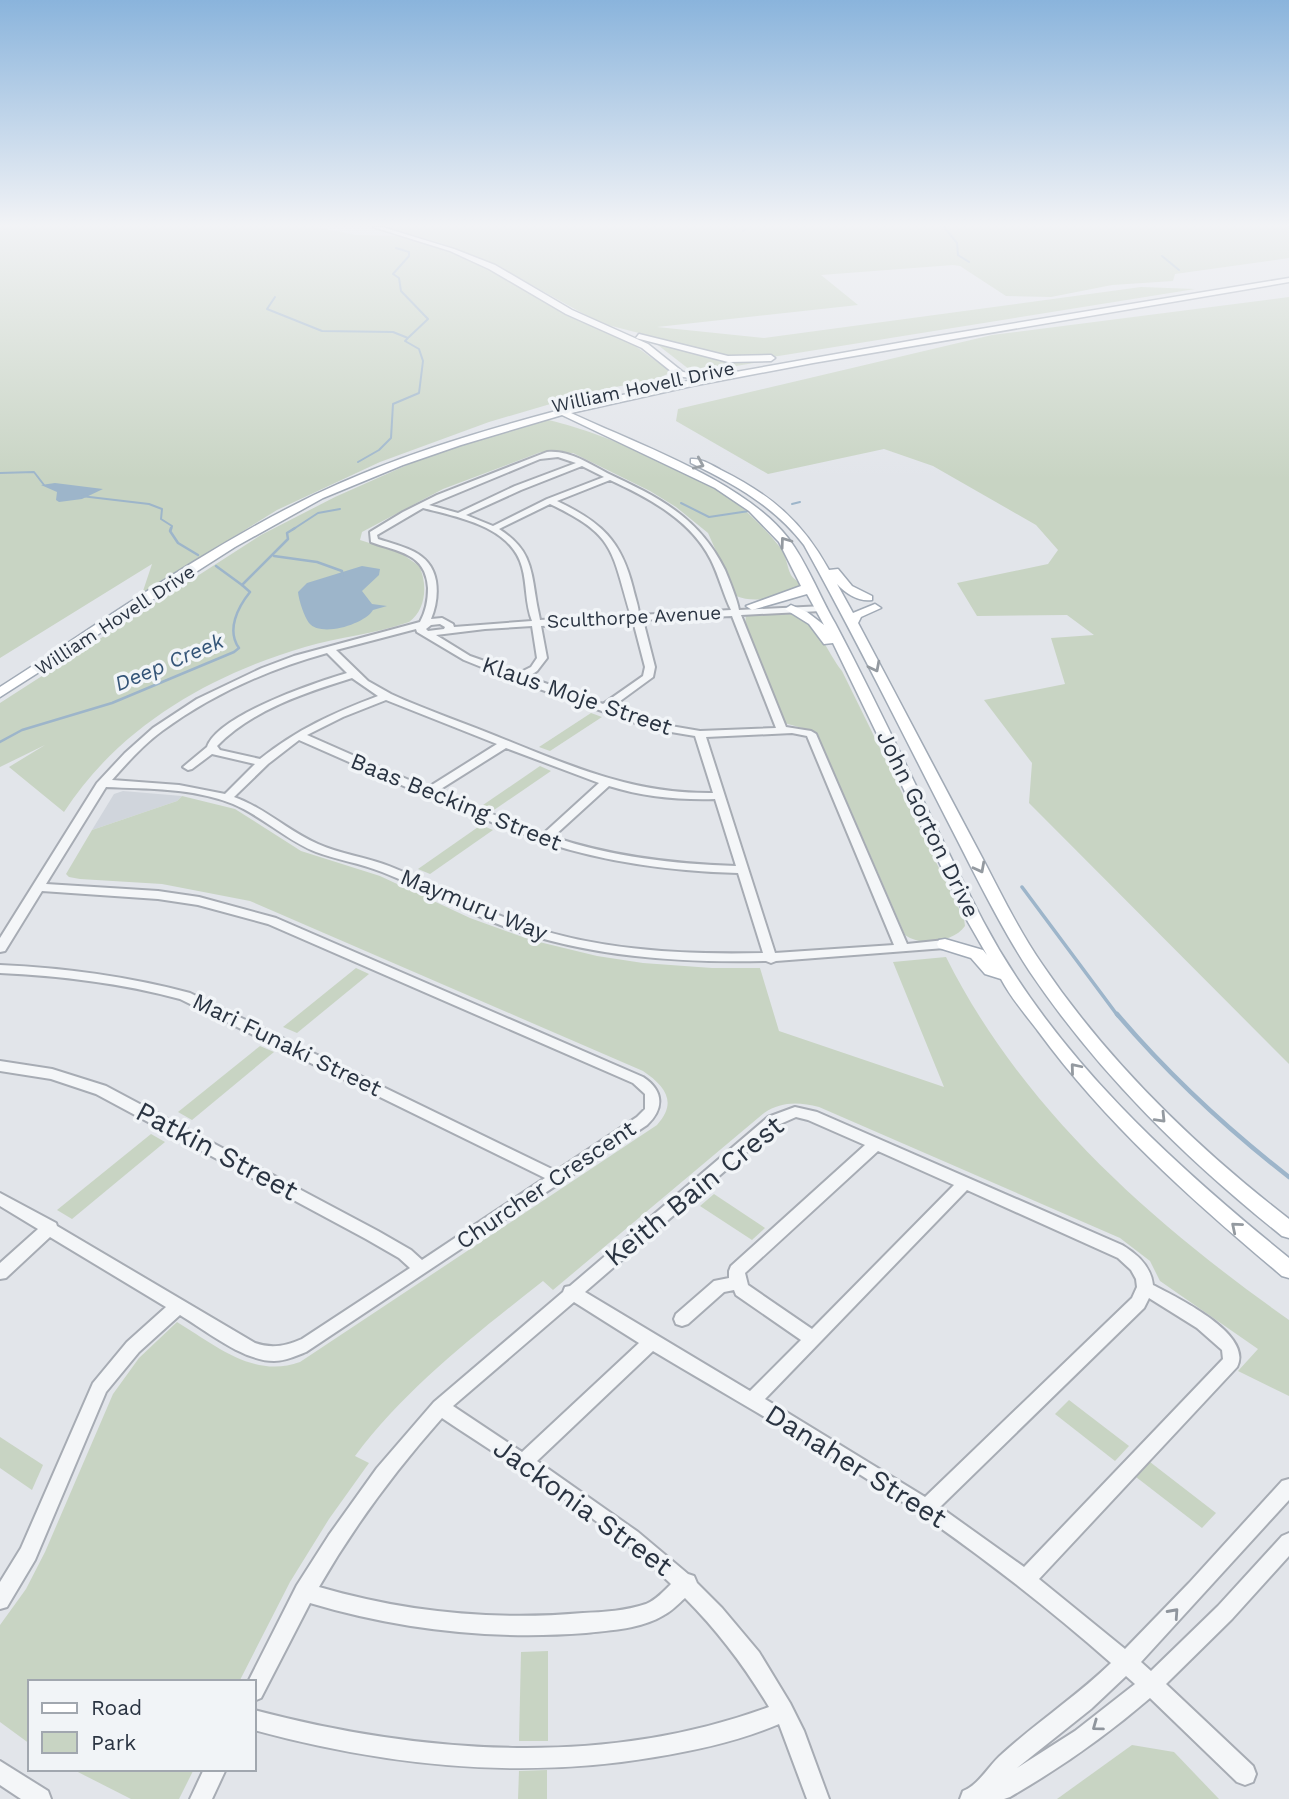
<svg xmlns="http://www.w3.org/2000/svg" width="1289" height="1799" viewBox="0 0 1289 1799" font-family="'Work Sans',sans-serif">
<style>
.built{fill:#d0d5dc}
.green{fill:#c8d4c3}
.water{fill:#9db5ca}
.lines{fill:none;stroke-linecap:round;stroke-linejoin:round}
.stream-far3{stroke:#9db5ca;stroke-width:2}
.stream-far2{stroke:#9db5ca;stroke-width:2.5}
.stream-far1{stroke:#9db5ca;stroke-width:3.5}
.stream{stroke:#9db5ca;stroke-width:4.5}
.minor-casing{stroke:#a7acb4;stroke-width:4}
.major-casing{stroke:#a1aab6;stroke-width:3}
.minor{fill:#f4f6f8;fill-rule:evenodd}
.major{fill:#fff;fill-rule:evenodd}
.oneway{stroke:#949aa0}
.oneway2{stroke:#8f959d}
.labels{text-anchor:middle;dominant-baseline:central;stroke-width:7;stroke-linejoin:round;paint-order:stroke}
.far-street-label{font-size:19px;fill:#2a3442;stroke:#f1f4f7}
.far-water-label{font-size:21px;font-style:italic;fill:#335477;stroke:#f1f4f7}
.street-label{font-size:23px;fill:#2a3442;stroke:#f1f4f7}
.near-street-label{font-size:28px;fill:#2a3442;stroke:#f1f4f7}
</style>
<rect width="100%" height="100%" fill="#e2e5ea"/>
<path class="built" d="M123,791L182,796L177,801L92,830L114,794Z"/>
<g class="green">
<path d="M0,227H317L355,235L406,236L454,253L510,280L580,321L627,340L671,372L660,378L591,392L489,422L380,462L277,510L142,594L152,564L0,658Z"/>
<path d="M383,227H1289V258L1175,274L1173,281L1112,285L1051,297L1006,296L960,266L953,265L821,275L858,305L657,327L764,338L1141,287L1195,289L766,358H736L600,323L505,270L441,243Z"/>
<path d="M1289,297V1064L1029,803L1032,763L984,700L1065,684L1051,638L1094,635L1067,615L977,616L957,583L1048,564L1058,550L1036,525L933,466L884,449L768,474L676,421L678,409L992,335Z"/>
<path d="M654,342L728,360L760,362L694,373Z"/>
<path d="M542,419C584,425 701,474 733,500C749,513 766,530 779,546C787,555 786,565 791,575C795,581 799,580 800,587C781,597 756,604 736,596L708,533L676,507L650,491L573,453L541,452L443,489L362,532L360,540L401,553L419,566C428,584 426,610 409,622C376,634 339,637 305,647C209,675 119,727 64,812L9,767L45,745L0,767V703L261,535L335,497L416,461Z"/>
<path d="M793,612C819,623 826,651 842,671L964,919L965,926C954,942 921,947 905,935L818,735L810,730L784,723L745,626L746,614Z"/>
<path d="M591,713L602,717L550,751L539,747Z"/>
<path d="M540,766L551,771L494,810L483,805Z"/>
<path d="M182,796L235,809L301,851L380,876L470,918L531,940L597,956L643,963L712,968H760L779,1031L944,1087L893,962L946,957C1022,1109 1152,1223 1289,1320V1396L1238,1371L1258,1349L1160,1281L1150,1261L1120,1238L819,1107C799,1102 782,1101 764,1113L553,1290L543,1281C476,1334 407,1387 355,1456L369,1463L329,1519L290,1582L239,1682H30V1744L0,1722V1625L26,1589L45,1552L113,1394L139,1358L177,1322C215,1345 254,1379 300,1362L657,1125C678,1102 665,1086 643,1071L250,901L162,884L80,879L69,877L66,874L92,830L177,801Z"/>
<path d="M481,825L493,830L430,874L418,869Z"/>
<path d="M356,968L369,974L297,1033L283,1027Z"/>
<path d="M260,1046L274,1052L192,1120L178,1112Z"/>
<path d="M151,1134L165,1142L72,1219L57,1210Z"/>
<path d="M714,1194L765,1228L752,1240L700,1206Z"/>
<path d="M1069,1400L1129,1446L1115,1461L1055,1414Z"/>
<path d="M0,1437L43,1465L32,1490L0,1468Z"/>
<path d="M1150,1462L1216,1513L1202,1528L1136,1477Z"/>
<path d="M548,1651V1741H519L521,1652Z"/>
<path d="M1132,1745L1174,1752L1219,1799H1057Z"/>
<path d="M72,1769H194L179,1799H131Z"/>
<path d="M547,1770V1799H518L519,1771Z"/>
</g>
<g class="water">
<path d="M55,483L103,489L82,499L59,502L56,500L57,492L41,485Z"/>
<path d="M362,566L380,569L379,575L362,591L372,604L387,606L373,610C365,624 321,638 309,623C304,616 299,601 298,592L307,583Z"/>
</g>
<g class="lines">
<g class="stream-far3">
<path d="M944,227L957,243L958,255L969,262"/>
<path d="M743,231L745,229"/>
<path d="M396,248L409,252V256L393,274L399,278L401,291L428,319L409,337"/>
<path d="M1162,256L1179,270"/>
<path d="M275,297L267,309L322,331L393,332L408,338L405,341L419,349L423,361L419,393L393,404L391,438L379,450L358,462"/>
<path d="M0,473L34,472L44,485"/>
<path d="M81,496L149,504L162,509L161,519L172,526L171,530"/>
<path d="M681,503L709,517L749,511"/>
<path d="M792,504L800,502"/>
<path d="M292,530L318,513L340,509"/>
</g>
<g class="stream-far2">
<path d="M171,528L170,531L178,543L198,555"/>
<path d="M274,556L317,562L342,571V577"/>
<path d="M216,566L242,585"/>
<path d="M0,742L22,730L112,703L234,652L239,648C226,630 238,607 250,592L242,585L288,539L287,533L295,528"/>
</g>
<path class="stream-far1" d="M1022,887L1118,1016"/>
<path class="stream" d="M1117,1014C1169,1075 1226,1128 1289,1177"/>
<defs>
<g id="minor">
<path d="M547,452C569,450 588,463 607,473C658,497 699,517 725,570C730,582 737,599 739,610L824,606L826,608L821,611L741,615L786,727L811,731L816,734L907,944L945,940L951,944L945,948L776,961L771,963L766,961C678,963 587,957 503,926C462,911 423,888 382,872C360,863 337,860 316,852C286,840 262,816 233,804C194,788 148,789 106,787L46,884L158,891L199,897L276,918L643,1077C663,1090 665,1108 647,1125L306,1352C296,1356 285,1361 274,1361C243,1361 205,1330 180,1315L139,1352L106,1392L35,1560L7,1607L0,1609V1582L21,1548L93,1383L127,1342L166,1307L50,1237L6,1278L0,1279V1263L38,1229L0,1206V1193L56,1223L57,1226L255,1343C272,1349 286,1346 302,1339L410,1268L399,1258L366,1239L96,1094L51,1079L0,1071V1061L52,1069L106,1086L378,1231L411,1250L422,1260L545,1178L180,999C121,983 61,976 0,973V965C65,968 127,976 190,993L556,1171L637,1117L645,1109V1094L633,1083L268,924L198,905L158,899L42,891L5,951L0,952V938L97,783L125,753L153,728L197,699L262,668L294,656L420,622C426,611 428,600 428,588C426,553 398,552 371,542L370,532L403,512L437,495ZM558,457L576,463L515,486L458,513L429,505L540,459ZM582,466L604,477L547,499L493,526L466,515L521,490ZM610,480C649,498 691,520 711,560C719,576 724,596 731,610L639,615C639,607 635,597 633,588C621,540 601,522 557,501ZM550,504C615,535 611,549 630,613L633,615L540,620C539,614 537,606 536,599C531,566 529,548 499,529ZM423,508C457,517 511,526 522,567C527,584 525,604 532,621L454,627L453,624L442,618L431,619C436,607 438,594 436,581C431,551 402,547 378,539L377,535ZM732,616L776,728L700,731L659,724L612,707L653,677L655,667L643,620ZM633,621L645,667L643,676L603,704L528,677L537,671L547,658L541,626ZM440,624L445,627L444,629L428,631L426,629L431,625ZM532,626L537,658L531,667L519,673L470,656L436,635L485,629ZM416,629L417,632L464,660L514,680L653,729L695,736L713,793C636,794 575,768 506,740C468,724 428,711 391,694L368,681L336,650ZM327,653L347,673C314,683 218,715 207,747L183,767L188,770L192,769L212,754L255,764L225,794L179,785L112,780C127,763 143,745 162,731C211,695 269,669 327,653ZM352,678L378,696C333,713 298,729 260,759L220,750L217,746C252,710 304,693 352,678ZM386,700L497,744L427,788L307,735L343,717ZM792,733L807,736L894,945L775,953L706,737ZM299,740L456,809L538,839L539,842L547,843C609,863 673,871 738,873L763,953C679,955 590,950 511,920C469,904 430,882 389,866C366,857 340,854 318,844C288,831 265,808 234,797L268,764ZM506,748L599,783L543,834L436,792ZM609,786C644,797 679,800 715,799L736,866C673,864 613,857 553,837Z"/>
<path d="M795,1107L817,1112L1122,1245C1137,1254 1151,1266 1153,1285C1176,1297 1254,1334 1237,1367L1039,1579L1125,1649L1189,1583L1282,1481L1289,1479V1500L1141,1662L1151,1671L1218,1606L1282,1536L1289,1533V1556L1232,1619L1166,1684L1253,1766L1256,1774L1253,1782L1245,1785L1237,1782L1150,1698C1106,1736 1060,1768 1010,1797L1004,1799H960L963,1791C979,1785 989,1765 1002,1754C1037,1722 1077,1696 1111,1663C1051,1610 988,1561 922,1515C835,1456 743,1405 653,1351L537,1461L638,1532L688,1574L694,1576L697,1583L722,1608L759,1652L790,1703L804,1731L829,1799H807L779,1724C739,1741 698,1750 655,1757C520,1780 386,1766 254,1730V1710C421,1754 604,1768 769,1707C745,1667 718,1631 685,1598C678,1604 672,1611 664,1615C641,1629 612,1630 586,1633C492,1640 400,1630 310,1603L261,1698L254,1701V1682H248L297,1585L329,1535L377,1468L434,1402L563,1292L565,1287L570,1286L768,1117ZM796,1117L808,1120L865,1145L731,1266L729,1271V1278L714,1281L676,1314L674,1319L676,1324L682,1326L688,1324L724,1292L734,1290L736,1295L801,1340L750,1391L585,1292L778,1125ZM878,1151L954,1185L812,1329L748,1285L745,1273ZM967,1190L1118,1258L1131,1270L1136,1279L1137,1287L1132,1298L925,1497L765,1399ZM1149,1298L1197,1328L1222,1350L1223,1359L1024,1567L940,1507L1144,1308ZM574,1302L639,1343L522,1452L453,1406ZM442,1418C519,1470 604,1518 671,1584C664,1591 656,1600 646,1604C626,1611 603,1612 583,1613C493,1621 405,1612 319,1587C354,1526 396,1470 442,1418ZM1126,1676L1135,1684L1075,1731L1017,1768L1091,1709Z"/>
<path d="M0,1761L48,1791L51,1799H21L0,1785Z"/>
<path d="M204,1769H226L212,1799H190Z"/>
</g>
<g id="major">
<path d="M373,227H382L454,249L495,265L572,310L648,344L683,372L702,375V378L932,337L1289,278V282L813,363L692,386L571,413C637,444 744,481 788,538C806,561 820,597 835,623C887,721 932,823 983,921C1055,1057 1171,1162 1289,1258V1278L1282,1276C1193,1201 1107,1125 1038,1031C1025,1014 1011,998 1001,979L985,974L971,958L939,948L937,944L939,940L945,939L983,950L987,955L968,922L833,643L824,644L809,624L785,609L791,605L807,612L824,625L807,594L752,610L746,606L801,586L779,542L749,511L715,488L562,415L461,445L403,465L323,498L235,547L0,697V687C102,622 205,548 314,495C391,458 474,433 556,411L557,409L697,379L677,376L642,348L566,314L489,269L450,251Z"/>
<path d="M639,334L728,356L771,355L775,358L771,361L728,362L636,338Z"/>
<path d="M691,459C701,458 712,465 721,470C771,495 802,521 829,570L838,569L852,586L872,596V600C859,602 846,594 837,584L853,613L875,604L881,608L861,617L858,623C898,698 937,773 977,848C998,887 1017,928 1042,964C1109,1063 1195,1146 1289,1219V1238L1282,1236C1186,1159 1099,1074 1030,972C998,923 973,870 946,818C899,726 854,635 804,545C774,506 734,484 691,463Z"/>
</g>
</defs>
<use href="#minor" class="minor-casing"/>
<use href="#major" class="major-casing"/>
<use href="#minor" class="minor"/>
<use href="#major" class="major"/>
</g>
<defs><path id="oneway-chevron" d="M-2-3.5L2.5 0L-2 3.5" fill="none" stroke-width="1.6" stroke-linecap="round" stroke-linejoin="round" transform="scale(1.75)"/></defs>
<g class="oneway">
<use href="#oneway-chevron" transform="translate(699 464) rotate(24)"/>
<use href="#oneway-chevron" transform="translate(785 542) rotate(-126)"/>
<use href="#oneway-chevron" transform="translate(875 667) rotate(63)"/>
<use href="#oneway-chevron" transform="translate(980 868) rotate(62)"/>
<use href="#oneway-chevron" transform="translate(1075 1068) rotate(-130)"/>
<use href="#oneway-chevron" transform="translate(1161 1118) rotate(46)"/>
<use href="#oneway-chevron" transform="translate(1236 1227) rotate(-140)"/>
</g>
<g class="oneway2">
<use href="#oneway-chevron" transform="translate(1174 1613) rotate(-48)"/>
<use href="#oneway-chevron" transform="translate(1097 1726) rotate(144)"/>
</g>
<linearGradient id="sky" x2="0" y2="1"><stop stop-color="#8ab4dc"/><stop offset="0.47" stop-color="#f2f3f6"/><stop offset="1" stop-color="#f2f3f6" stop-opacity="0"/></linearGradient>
<rect width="1289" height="479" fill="url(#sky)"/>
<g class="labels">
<g class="far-street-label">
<text transform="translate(643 387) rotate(-12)">William Hovell Drive</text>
<text transform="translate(634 617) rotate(-3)">Sculthorpe Avenue</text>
<text transform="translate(115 620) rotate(-33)">William Hovell Drive</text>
</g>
<g class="far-water-label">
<text transform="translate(169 662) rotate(-23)">Deep Creek</text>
</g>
<g class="street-label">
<text transform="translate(577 696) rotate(19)">Klaus Moje Street</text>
<text transform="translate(456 802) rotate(22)">Baas Becking Street</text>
<text transform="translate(928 824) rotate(64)">John Gorton Drive</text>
<text transform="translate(474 905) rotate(22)">Maymuru Way</text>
<text transform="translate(287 1045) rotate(26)">Mari Funaki Street</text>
<text transform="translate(546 1185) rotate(-34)">Churcher Crescent</text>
</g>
<g class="near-street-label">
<text transform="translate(217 1151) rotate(28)">Patkin Street</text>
<text transform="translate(694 1191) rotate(-39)">Keith Bain Crest</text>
<text transform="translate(856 1466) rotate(32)">Danaher Street</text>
<text transform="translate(583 1507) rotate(36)">Jackonia Street</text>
</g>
</g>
<rect x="28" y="1680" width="228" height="91" fill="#f1f4f7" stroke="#a1a7af" stroke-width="2"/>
<rect x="42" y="1703" width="35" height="10" fill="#ffffff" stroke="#a1a7af" stroke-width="2"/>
<text x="91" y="1715" font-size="21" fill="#2a3442">Road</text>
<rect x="42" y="1732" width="35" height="21" fill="#c8d4c3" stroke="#a1a7af" stroke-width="2"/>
<text x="91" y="1750" font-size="21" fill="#2a3442">Park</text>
</svg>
